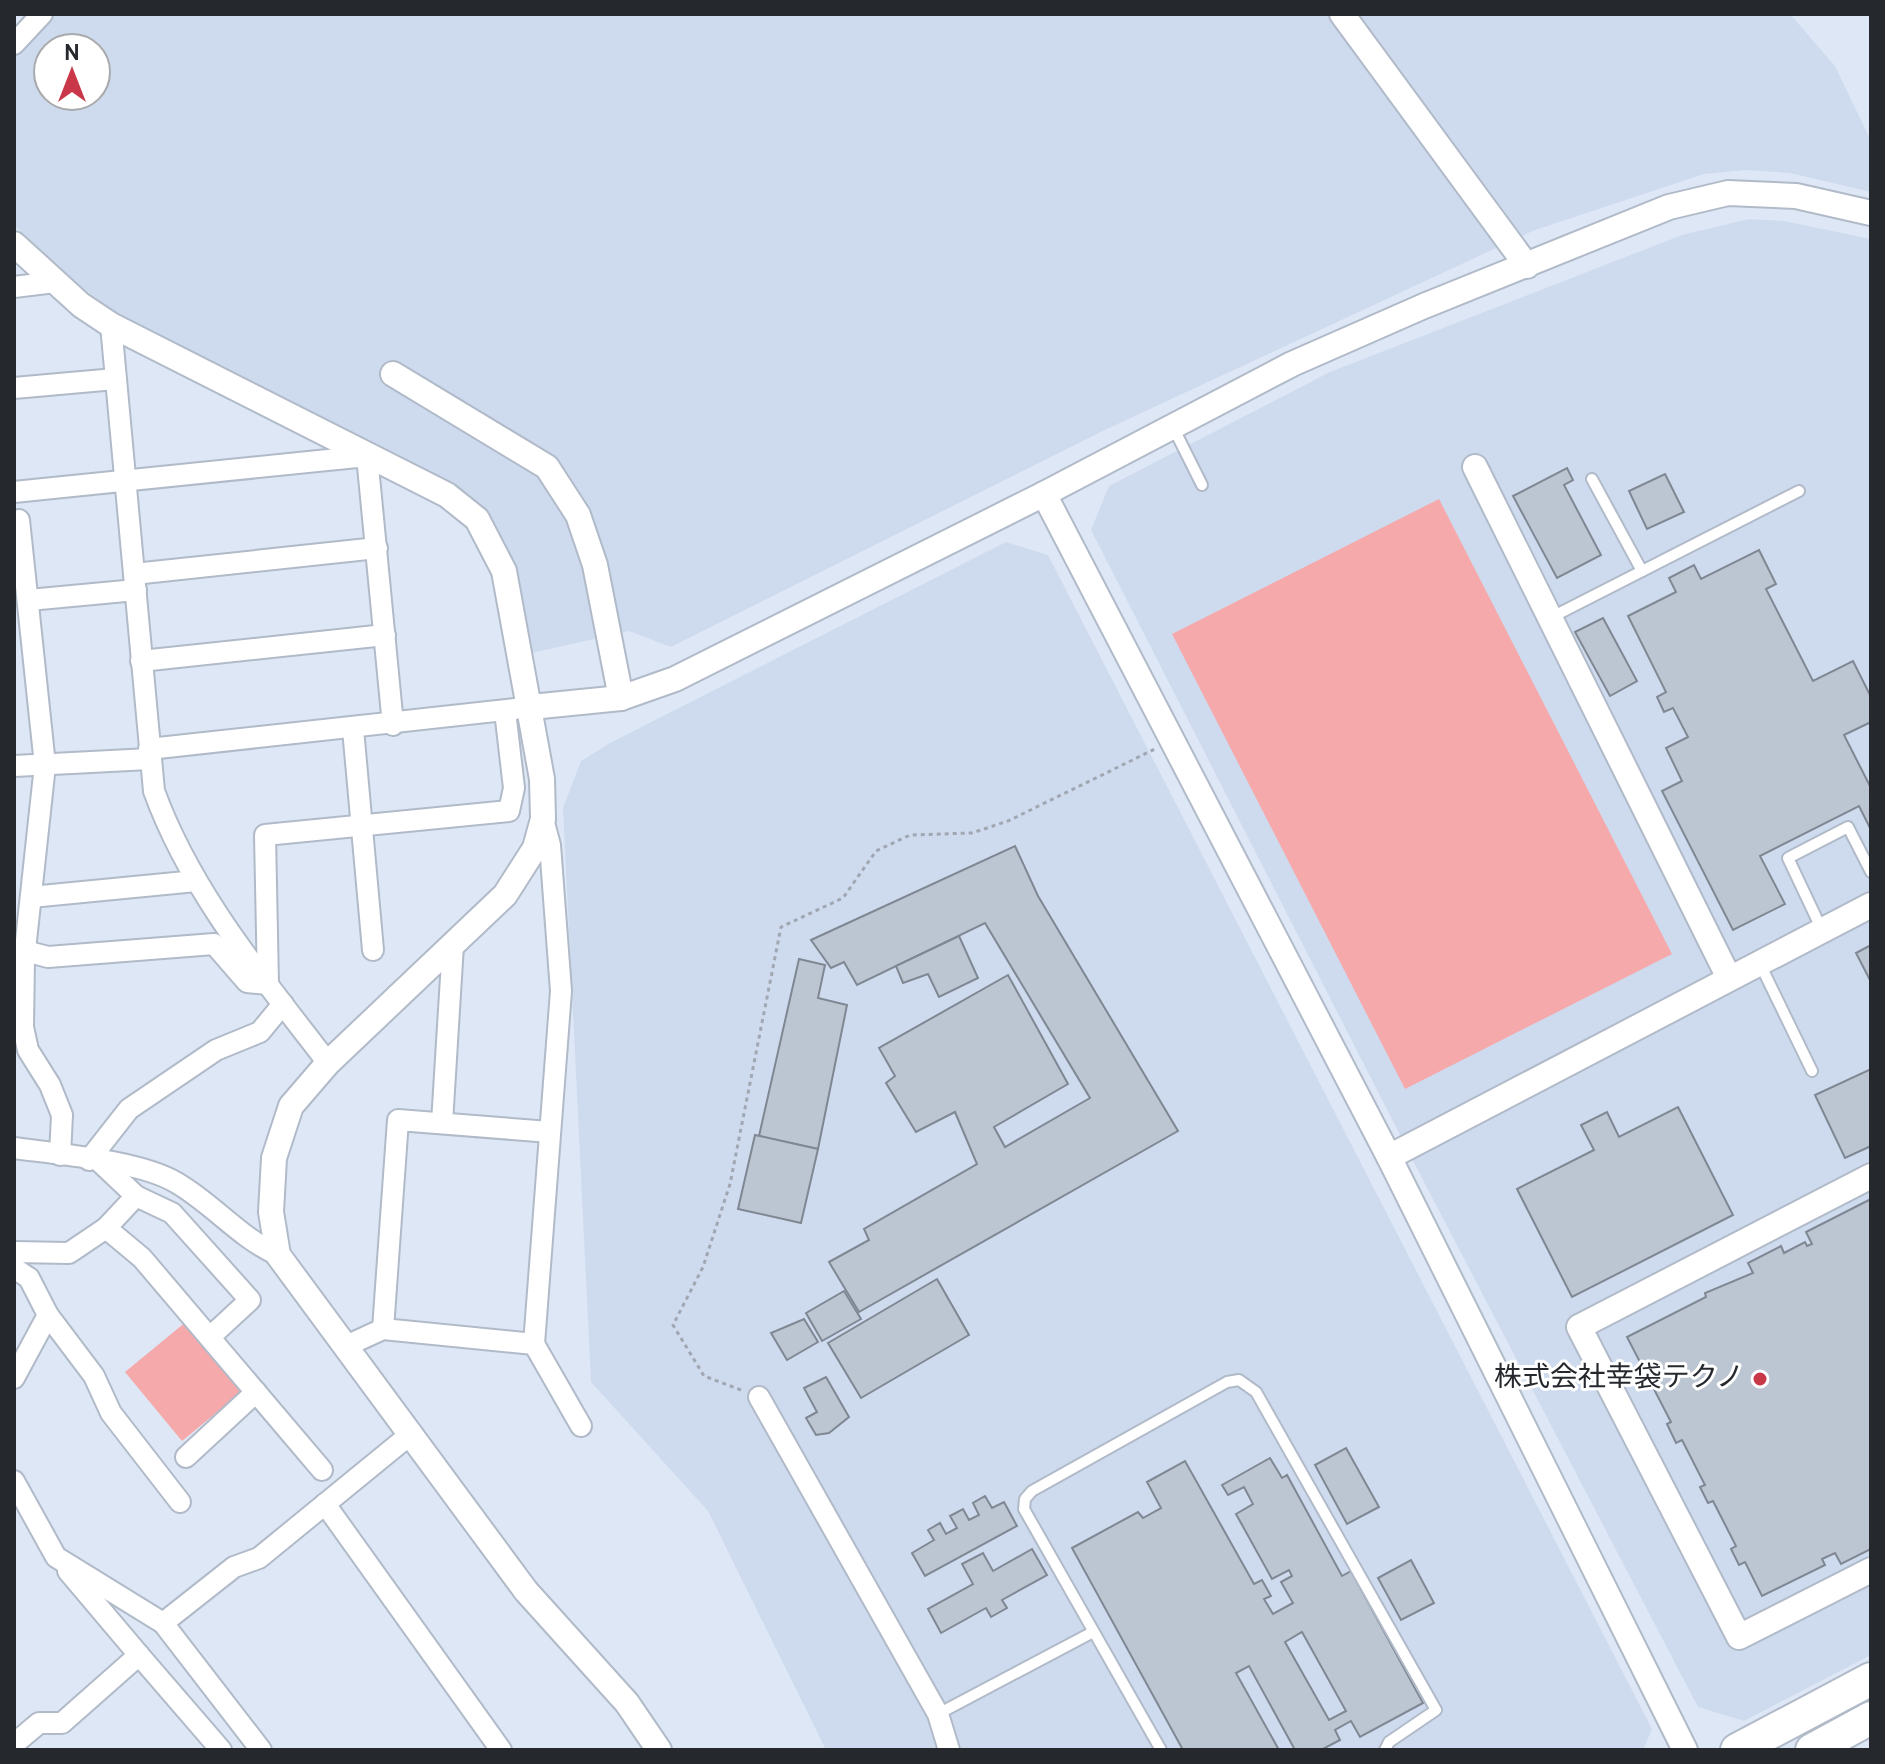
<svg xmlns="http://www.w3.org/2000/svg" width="1885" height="1764" viewBox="0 0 1885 1764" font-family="Overpass,'Noto Sans JP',sans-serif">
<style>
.built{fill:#cedbef;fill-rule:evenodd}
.green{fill:#f5a9aa}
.building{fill:#bcc5d2;stroke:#7f8793;stroke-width:2;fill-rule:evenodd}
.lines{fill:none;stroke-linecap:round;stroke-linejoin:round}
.service-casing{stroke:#b1bac8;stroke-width:14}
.minor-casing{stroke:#b1bac8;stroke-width:24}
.tertiary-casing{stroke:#b1bac8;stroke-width:28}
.trunk-casing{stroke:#b1bac8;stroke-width:36}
.path{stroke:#a0a7b2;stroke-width:3;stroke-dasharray:4 4;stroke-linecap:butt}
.service{stroke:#fff;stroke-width:10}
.minor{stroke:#fff;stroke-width:20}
.tertiary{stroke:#fff;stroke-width:24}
.trunk{stroke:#fff;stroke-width:32}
.poi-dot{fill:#c83849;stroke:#fff;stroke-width:3}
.labels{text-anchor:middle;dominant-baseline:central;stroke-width:6;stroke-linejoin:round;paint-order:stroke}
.poi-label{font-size:28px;fill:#25292e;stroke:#fff;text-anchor:end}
</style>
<rect width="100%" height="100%" fill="#dee7f5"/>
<g class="built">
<path d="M54,14H1790L1835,66L1871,141V192L1790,173L1746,170L1704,174L1535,230L1107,429L671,647L629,631L532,653L517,571L490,516L467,493L125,319L65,275L14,225V55ZM48,48H96V96H48Z"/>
<path d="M1749,219L1784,221L1871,239V1655L1744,1721L1698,1707L1424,1182L1091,530L1109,486L1330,372L1682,235Z"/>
<path d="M1006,542L1048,555L1652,1729L1643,1750H826L708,1511L591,1382L563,808L581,761L610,743Z"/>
</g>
<g class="green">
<path d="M1439,499L1672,954L1405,1089L1172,634Z"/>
<path d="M187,1321L244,1390L182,1441L125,1372Z"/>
</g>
<g class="building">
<path d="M1567,468L1573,480L1564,485L1601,555L1557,578L1513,496Z"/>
<path d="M1665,474L1684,512L1647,529L1629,491Z"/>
<path d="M1759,550L1776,584L1766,589L1813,681L1853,661L1871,697V722L1844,735L1871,788V830L1859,806L1760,856L1785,904L1733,930L1662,791L1682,781L1666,748L1688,737L1673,708L1664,712L1657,697L1666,692L1628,616L1676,592L1669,578L1694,565L1701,579Z"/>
<path d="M1603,618L1637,681L1610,696L1575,632Z"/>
<path d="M1015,846L1038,896L1178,1131L859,1312L829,1262L869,1240L864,1229L977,1164L955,1112L916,1132L886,1083L895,1076L879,1048L1008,975L1068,1084L994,1127L1005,1147L1090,1098L985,923L857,985L844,962L831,968L811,940Z"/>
<path d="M959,936L978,978L939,997L928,974L903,983L896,966Z"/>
<path d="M1871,945V982L1856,953Z"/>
<path d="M799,959L825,965L818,998L847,1005L818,1149L759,1136Z"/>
<path d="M1871,1069V1146L1845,1158L1815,1095Z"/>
<path d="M1678,1107L1733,1215L1572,1297L1517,1189L1594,1150L1581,1125L1607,1112L1619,1137Z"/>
<path d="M755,1135L818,1149L801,1223L738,1209Z"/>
<path d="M1871,1199V1549L1841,1564L1835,1553L1822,1559L1825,1565L1762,1596L1745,1562L1739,1565L1731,1549L1736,1546L1713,1501L1708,1503L1700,1487L1705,1485L1682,1440L1676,1443L1667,1424L1671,1422L1627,1337L1706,1297L1705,1293L1753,1273L1748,1263L1781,1246L1784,1253L1805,1242L1807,1246L1812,1244L1806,1232Z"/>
<path d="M937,1279L969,1335L861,1398L828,1343Z"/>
<path d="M844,1291L861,1319L822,1341L806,1313Z"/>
<path d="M804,1319L818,1342L787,1360L771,1333Z"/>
<path d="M826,1377L849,1417L829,1433L816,1435L806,1418L817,1412L804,1388Z"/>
<path d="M1346,1448L1379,1507L1347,1524L1315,1465Z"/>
<path d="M1270,1458L1282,1478L1287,1475L1342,1576L1351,1571L1423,1703L1360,1737L1351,1721L1335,1730L1340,1740L1321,1750H1295L1249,1666L1236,1673L1279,1750H1183L1072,1548L1138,1512L1143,1518L1161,1508L1147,1482L1185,1461L1254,1584L1262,1580L1271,1596L1264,1599L1273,1614L1293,1603L1281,1582L1292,1576L1289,1570L1272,1579L1236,1514L1253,1504L1244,1487L1228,1495L1222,1485ZM1302,1632L1346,1711L1329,1720L1285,1642Z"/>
<path d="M985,1496L992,1508L1004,1502L1017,1526L925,1576L912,1553L934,1540L928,1530L940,1523L946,1534L957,1528L950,1516L963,1509L969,1520L979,1515L973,1503Z"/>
<path d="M1032,1549L1047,1575L1002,1600L1007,1608L991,1617L986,1608L941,1633L928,1609L973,1584L962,1564L983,1553L993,1571Z"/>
<path d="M1411,1560L1434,1603L1401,1620L1378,1578Z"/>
</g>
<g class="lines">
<defs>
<g id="service">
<path d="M1173,427L1202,485"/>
<path d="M1592,479L1642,571"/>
<path d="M1552,617L1799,491"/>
<path d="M1822,930L1788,858L1848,827L1871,872"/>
<path d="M1760,964L1812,1071"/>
<path d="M938,1714L1093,1632"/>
<path d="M1161,1750L1024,1509L1025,1499L1032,1491L1227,1382L1239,1380L1256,1392L1436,1710L1389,1742L1385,1750"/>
</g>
<g id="minor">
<path d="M14,44L42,14"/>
<path d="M14,287L55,282"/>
<path d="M111,325L154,791C191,893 263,978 328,1063"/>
<path d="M14,388L115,379"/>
<path d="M14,492L367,456L393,725"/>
<path d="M19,520L45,765L24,959L23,1027L28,1050L50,1085L62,1115L60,1155"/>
<path d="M134,574L377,548"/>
<path d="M29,600L136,590"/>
<path d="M141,661L385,635"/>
<path d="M353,729L373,950"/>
<path d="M149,749L515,709"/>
<path d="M14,766L149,759"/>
<path d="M31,897L196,881"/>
<path d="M25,951L48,957L214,944L247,982L268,984L265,835L509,811L514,788L505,711"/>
<path d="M442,1123L453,945"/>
<path d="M14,1148C58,1154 141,1161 177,1183C213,1204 240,1238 278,1255"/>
<path d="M89,1160L129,1109L216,1050L260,1032L283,1004"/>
<path d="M100,1162L136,1196L106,1228L142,1258L322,1470"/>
<path d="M136,1196L172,1213L250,1300L210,1337"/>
<path d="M14,1252L69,1253L106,1228"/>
<path d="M14,1268L29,1278L48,1315L14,1378"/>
<path d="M48,1315L94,1376L111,1413L180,1502"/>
<path d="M383,1329L398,1120L550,1132"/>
<path d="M534,1344L581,1426"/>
<path d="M346,1346L383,1329L534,1344L561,991L550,845L543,819"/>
<path d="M759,1397L938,1714L949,1750"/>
<path d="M186,1457L256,1392"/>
<path d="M14,1481L56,1557L163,1623L261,1750"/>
<path d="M325,1504L501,1750"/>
<path d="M163,1623L234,1567L259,1558L412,1433"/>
<path d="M139,1655L221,1750"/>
<path d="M14,1744L39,1723H62L139,1655L68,1571"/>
</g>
<g id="tertiary">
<path d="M1342,14L1527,266"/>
<path d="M14,244L81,305L111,325L447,495L477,519L504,571L542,779L543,819L535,848L505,895L328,1063L291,1106L274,1158L271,1212L278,1255L526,1591L627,1703L659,1750"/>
<path d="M393,374L547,467L578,515L595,565L621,698"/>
<path d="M1475,467L1729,978"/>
<path d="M1044,494L1389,1157L1685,1750"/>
<path d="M531,707L621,698L675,679L1044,494L1292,364L1424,306L1669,207L1728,193L1796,196L1871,213"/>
<path d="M1389,1157L1871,905"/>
<path d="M1871,1176L1579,1327L1739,1637L1871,1570"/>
</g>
<g id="trunk">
<path d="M1737,1750L1871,1679"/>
<path d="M1812,1750L1871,1718"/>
</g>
</defs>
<use href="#service" class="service-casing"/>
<use href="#minor" class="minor-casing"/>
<use href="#tertiary" class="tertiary-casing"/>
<use href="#trunk" class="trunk-casing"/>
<path class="path" d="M741,1390L704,1376L673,1325L703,1267L730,1184L781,927L843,898L876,851L910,835L972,833L1008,821L1155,749"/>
<use href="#service" class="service"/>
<use href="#minor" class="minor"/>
<use href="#tertiary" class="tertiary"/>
<use href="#trunk" class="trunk"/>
</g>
<circle class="poi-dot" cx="1760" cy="1379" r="8"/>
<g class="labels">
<g class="poi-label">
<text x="1744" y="1379">株式会社幸袋テクノ</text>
</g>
</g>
<rect width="1885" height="1764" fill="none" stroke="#25292e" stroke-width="32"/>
<g transform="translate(72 72)"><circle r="38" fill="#ffffff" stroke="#a8a9ab" stroke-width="2"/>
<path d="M0-6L14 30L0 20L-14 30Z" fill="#c83849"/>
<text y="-12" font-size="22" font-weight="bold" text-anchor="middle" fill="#25292e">N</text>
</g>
</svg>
